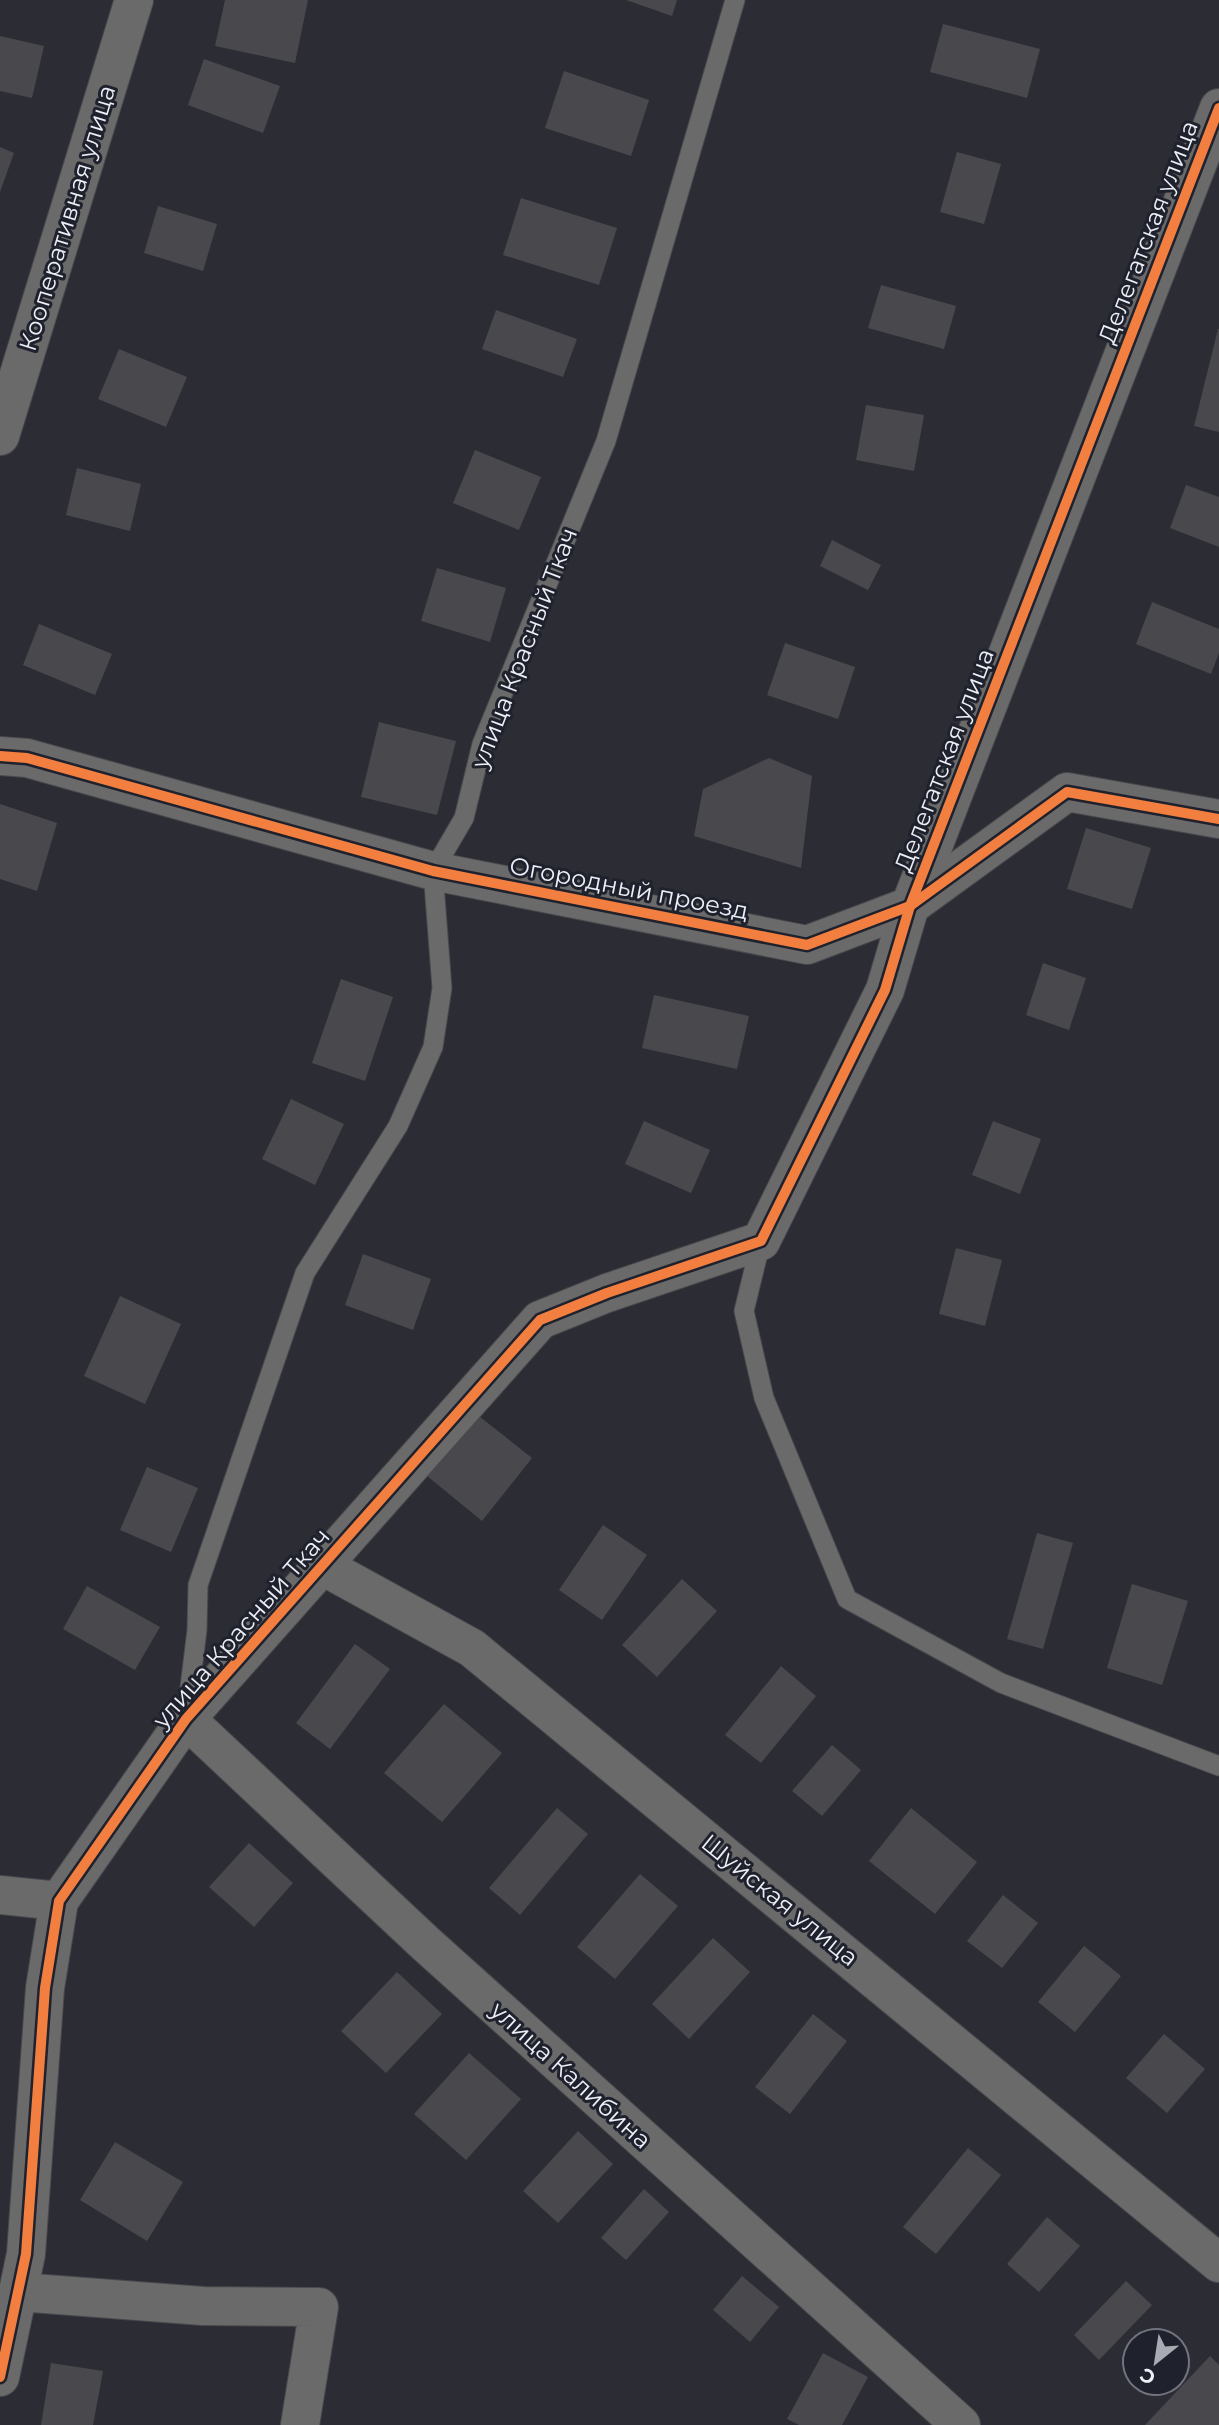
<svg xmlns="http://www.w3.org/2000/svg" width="1219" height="2425" viewBox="0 0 1219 2425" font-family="Montserrat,sans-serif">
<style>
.building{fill:#48484d}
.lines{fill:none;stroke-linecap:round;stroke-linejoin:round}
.service-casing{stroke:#48494e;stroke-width:21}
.minor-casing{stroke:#48494e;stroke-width:40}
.service{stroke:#6b6a6a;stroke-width:19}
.minor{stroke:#6b6a6a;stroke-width:38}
.cycleway-casing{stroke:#1f222d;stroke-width:15}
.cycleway{stroke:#f27e40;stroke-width:10}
.labels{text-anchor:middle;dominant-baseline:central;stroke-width:6;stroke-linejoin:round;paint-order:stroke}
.street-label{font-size:24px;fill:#edeff7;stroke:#1f222d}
</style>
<rect width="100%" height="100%" fill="#2c2d34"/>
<g class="building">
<path d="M225,0H308L295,63L215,46Z"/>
<path d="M626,0H677L672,16Z"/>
<path d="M943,24L1040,49L1027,98L930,72Z"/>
<path d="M0,36L44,46L32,98L0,91Z"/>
<path d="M204,59L280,86L263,133L188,105Z"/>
<path d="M564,71L649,100L631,156L545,128Z"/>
<path d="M0,147L14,153L0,192Z"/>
<path d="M957,152L1001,164L984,224L940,212Z"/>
<path d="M521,198L617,228L599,285L503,255Z"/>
<path d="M158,206L217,224L203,271L144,253Z"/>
<path d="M881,285L956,306L944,349L868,328Z"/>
<path d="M496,310L577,339L563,377L482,349Z"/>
<path d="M1218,329H1219V432L1194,426Z"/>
<path d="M119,349L187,377L166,427L98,399Z"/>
<path d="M866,405L924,415L914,471L856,460Z"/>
<path d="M475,450L541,477L519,530L453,503Z"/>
<path d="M77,468L141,484L130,531L66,515Z"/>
<path d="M1186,485L1219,497V547L1170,528Z"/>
<path d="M832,540L881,565L868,590L820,566Z"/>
<path d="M437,568L506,588L490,642L421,621Z"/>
<path d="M1152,602L1219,629V653L1211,674L1136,644Z"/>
<path d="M39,624L112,654L95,695L23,665Z"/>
<path d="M785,643L855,667L838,719L767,695Z"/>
<path d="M379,722L456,741L437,815L361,797Z"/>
<path d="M769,758L812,776L801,868L694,836L703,789Z"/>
<path d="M0,804L57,823L37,891L0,879Z"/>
<path d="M1086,828L1151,848L1132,909L1067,889Z"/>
<path d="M1043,963L1086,978L1069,1030L1026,1015Z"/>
<path d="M341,979L393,997L365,1081L312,1063Z"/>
<path d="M654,995L749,1016L737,1069L642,1048Z"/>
<path d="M291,1099L344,1124L315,1185L262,1159Z"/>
<path d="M644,1121L710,1150L691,1193L625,1164Z"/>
<path d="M993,1121L1041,1139L1020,1194L972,1175Z"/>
<path d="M956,1248L1002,1260L985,1326L939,1314Z"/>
<path d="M363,1254L431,1279L413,1330L345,1305Z"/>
<path d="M120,1296L181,1324L145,1404L84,1376Z"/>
<path d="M470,1409L532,1458L482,1521L421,1471Z"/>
<path d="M147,1467L198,1488L171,1552L120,1530Z"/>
<path d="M603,1525L647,1555L602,1620L559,1590Z"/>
<path d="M1037,1533L1073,1543L1043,1649L1007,1639Z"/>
<path d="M682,1579L717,1611L657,1677L622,1645Z"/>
<path d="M1132,1584L1188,1601L1162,1685L1107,1668Z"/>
<path d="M87,1586L160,1627L135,1670L63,1629Z"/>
<path d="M355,1644L390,1669L330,1749L296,1723Z"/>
<path d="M781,1666L816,1696L761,1763L725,1735Z"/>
<path d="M444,1704L502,1753L442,1822L384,1773Z"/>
<path d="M832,1745L861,1770L822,1816L792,1791Z"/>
<path d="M557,1808L588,1834L520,1915L489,1888Z"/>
<path d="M911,1808L977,1862L935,1914L869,1861Z"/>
<path d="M249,1843L293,1883L254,1927L209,1887Z"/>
<path d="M640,1874L678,1906L615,1979L577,1947Z"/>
<path d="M1003,1895L1038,1923L1002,1968L967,1941Z"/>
<path d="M713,1938L750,1972L689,2039L652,2004Z"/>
<path d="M1084,1946L1121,1976L1075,2032L1038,2002Z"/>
<path d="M397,1972L442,2014L386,2073L341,2031Z"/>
<path d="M813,2014L847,2041L790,2114L755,2087Z"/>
<path d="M1164,2034L1205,2069L1167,2113L1126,2078Z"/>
<path d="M469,2053L521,2099L466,2160L414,2114Z"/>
<path d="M578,2131L613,2164L558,2223L523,2191Z"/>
<path d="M115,2142L183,2182L147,2241L80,2200Z"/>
<path d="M968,2148L1001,2175L936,2254L903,2227Z"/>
<path d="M644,2189L669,2212L626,2260L601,2238Z"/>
<path d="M1047,2217L1080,2246L1039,2292L1007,2264Z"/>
<path d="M742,2276L779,2307L750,2342L713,2310Z"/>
<path d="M1126,2281L1152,2305L1099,2360L1074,2335Z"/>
<path d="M823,2353L868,2377L842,2425H799L787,2419Z"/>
<path d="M1210,2356L1219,2365V2425H1145Z"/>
<path d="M51,2363L103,2371L93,2425H41Z"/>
</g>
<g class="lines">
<defs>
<g id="service">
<path d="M761,1241L744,1311L764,1398L847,1599L1001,1683L1219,1766"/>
<path d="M187,1711L197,1630L198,1585L305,1273L398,1126L433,1047L442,988L433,871L464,818L482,744L606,441L735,0"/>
</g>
<g id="minor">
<path d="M0,436L134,0"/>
<path d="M0,756L27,758L433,871L807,945L910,906L1067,792L1219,819"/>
<path d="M321,1565L472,1648L1219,2263"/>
<path d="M186,1719L425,1943L961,2425"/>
<path d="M0,1895L59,1901"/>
<path d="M19,2292L203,2306L319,2307L300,2425"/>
<path d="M0,2377L26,2254L45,1988L59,1901L186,1719L540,1320L607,1293L761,1241L885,990L910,906L1219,108"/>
</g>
</defs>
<use href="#service" class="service-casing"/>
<use href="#minor" class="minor-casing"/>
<use href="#service" class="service"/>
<use href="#minor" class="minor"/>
<defs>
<g id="cycleway">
<path d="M0,756L27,758L433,871L807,945L910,906L1067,792L1219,819"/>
<path d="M0,2377L26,2254L45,1988L59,1901L186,1719L540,1320L607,1293L761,1241L885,990L910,906L1219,108"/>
</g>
</defs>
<use href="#cycleway" class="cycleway-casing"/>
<use href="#cycleway" class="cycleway"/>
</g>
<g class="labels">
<g class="street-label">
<text transform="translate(67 218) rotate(-73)">Кооперативная улица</text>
<text transform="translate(1148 232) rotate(-69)">Делегатская улица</text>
<text transform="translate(524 648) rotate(-69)">улица Красный Ткач</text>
<text transform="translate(944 760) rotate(-69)">Делегатская улица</text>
<text transform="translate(629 888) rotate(11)">Огородный проезд</text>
<text transform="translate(241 1628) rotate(-49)">улица Красный Ткач</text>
<text transform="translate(780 1900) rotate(39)">Шуйская улица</text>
<text transform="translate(571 2075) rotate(42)">улица Калибина</text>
</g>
</g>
<g transform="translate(1156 2362) rotate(210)"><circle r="33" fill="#1f222d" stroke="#71747e" stroke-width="2"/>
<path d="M0-5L12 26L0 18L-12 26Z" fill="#a9abb3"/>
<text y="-10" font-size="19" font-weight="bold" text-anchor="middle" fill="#edeff7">С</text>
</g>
</svg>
